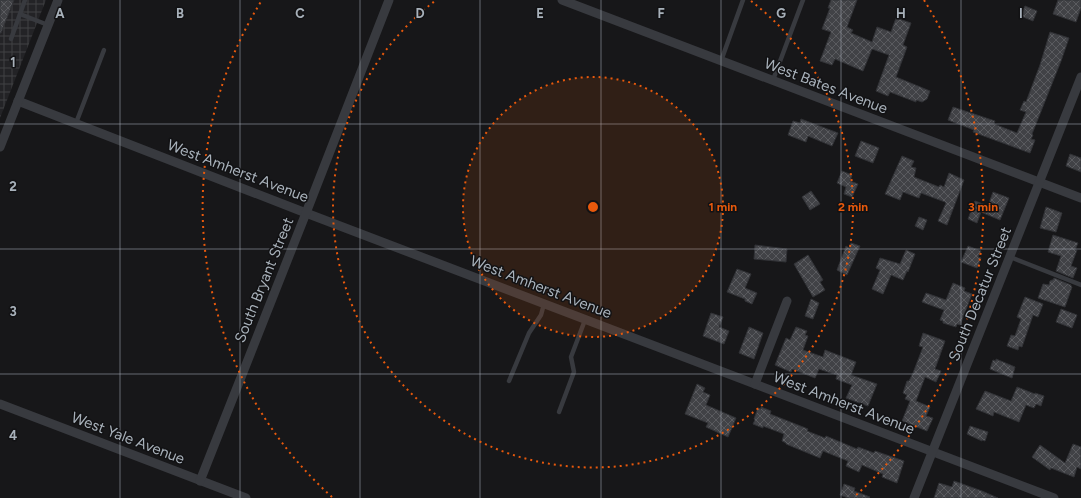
<svg xmlns="http://www.w3.org/2000/svg" width="1081" height="498" viewBox="0 0 1081 498" font-family="Figtree,sans-serif">
<style>
.industrial{fill:url(#industrial-grid)}
.building{fill:url(#building-cross-hatch);stroke:#313236}
.lines{fill:none;stroke-linecap:round;stroke-linejoin:round}
.service{stroke:#383a3f;stroke-width:4.5}
.minor{stroke:#383a3f;stroke-width:9}
.grid{fill:none;stroke:#a8b1ba;stroke-width:1;stroke-opacity:0.55}
.ring{fill:none;stroke:#e8590c;stroke-width:2;stroke-dasharray:2 4}
.labels{text-anchor:middle;dominant-baseline:central;stroke-width:3;stroke-linejoin:round;paint-order:stroke}
.street-label{font-size:15px;fill:#a8b1ba;stroke:#121214}
.grid-label{font-size:13px;text-anchor:middle;font-weight:bold;fill:#a8b1ba;stroke:#121214;stroke-width:3;stroke-linejoin:round;paint-order:stroke}
.centre{fill:#e8590c;stroke:#121214;stroke-width:2}
.ring-label{font-size:12px;text-anchor:middle;font-weight:bold;fill:#e8590c;stroke:#121214;stroke-width:3;stroke-linejoin:round;paint-order:stroke}
</style>
<defs>
<pattern id="industrial-grid" width="8" height="8" patternUnits="userSpaceOnUse"><rect width="8" height="8" fill="#232326"/><path d="M0 4h8M4 0v8" fill="none" stroke="#404143"/></pattern>
<pattern id="building-cross-hatch" width="8" height="8" patternUnits="userSpaceOnUse"><rect width="8" height="8" fill="#414246"/><path d="M0 0l8 8M0 8l8-8" fill="none" stroke="#5a5b5f"/></pattern>
</defs>
<rect width="100%" height="100%" fill="#171719"/>
<path class="industrial" d="M0,0H46L0,118Z"/>
<g class="building">
<path d="M0,0H14L1,33H0Z"/>
<path d="M831,0H857L847,27L853,30L851,33L872,42L877,27L891,32L896,18L911,23L903,45L907,47L896,77L930,91L927,99L922,102L916,100V102L890,92L888,96L876,91L889,55L872,49L863,71L835,59L832,65L820,61L831,32L822,29L830,8H828Z"/>
<path d="M1058,0H1081V8L1076,22L1053,14Z"/>
<path d="M1025,6L1037,11L1033,21L1021,16Z"/>
<path d="M1050,32L1069,38L1061,61L1032,134L1033,135L1031,139L1035,140L1030,153L973,132L974,130L948,120L953,107L995,121L994,124L1017,133L1026,112L1020,110L1024,101L1026,102L1040,65Z"/>
<path d="M801,119L838,133L832,146L808,136L806,142L788,135L793,121L800,123Z"/>
<path d="M861,141L879,148L873,163L855,156Z"/>
<path d="M1070,154L1081,158V172L1066,166Z"/>
<path d="M902,156L914,161L911,167L916,168L914,177L939,187L940,185L944,187L949,173L964,180L947,225L938,221L946,203L945,202L921,193L919,198L903,192L900,200L885,194Z"/>
<path d="M842,171L852,175L850,181L858,184L852,197L844,194L846,187L837,183Z"/>
<path d="M811,191L820,204L810,210L802,197Z"/>
<path d="M993,192L1009,198L1000,220L981,212L977,223L968,219L975,201L988,206Z"/>
<path d="M1046,207L1062,213L1056,232L1040,228Z"/>
<path d="M919,217L927,220L923,230L915,226Z"/>
<path d="M1053,235L1078,243L1075,250H1077L1071,266L1077,268L1073,278L1056,271L1061,256L1048,252Z"/>
<path d="M851,243L860,246L847,275L837,270L846,246L849,248Z"/>
<path d="M755,245L787,249L786,262L754,259Z"/>
<path d="M968,246L981,251L978,257L981,258L977,268L961,262Z"/>
<path d="M906,250L915,254L908,272L907,271L903,280L891,275L883,294L872,289L880,270L876,268L880,258L900,264Z"/>
<path d="M808,255L823,280L820,282L825,290L813,297L794,264Z"/>
<path d="M737,269L751,274L745,288L757,293L752,304L745,301V299L727,292Z"/>
<path d="M1054,278L1071,285V286L1072,287L1065,307L1038,298L1043,284L1049,285L1050,281L1052,280H1053Z"/>
<path d="M953,283L965,288L964,291L972,294L960,325L957,324L956,327L943,323V321L940,320L944,310L922,302L926,293L946,300Z"/>
<path d="M1025,297L1043,304L1038,317L1033,315L1022,347L1019,346L1018,350L1007,346L1011,335L1015,336L1021,319L1017,317Z"/>
<path d="M811,299L819,303L813,319L805,316Z"/>
<path d="M1061,309L1077,315L1072,328L1056,322Z"/>
<path d="M711,313L723,317L719,327L729,331L724,344L703,336Z"/>
<path d="M749,327L763,333L754,359L739,353Z"/>
<path d="M796,327L807,331L805,335L808,336L803,350L823,357L825,350L856,362L851,375L877,384L868,406L846,398L852,385L836,379L837,375L819,369L815,378L792,369L791,372L775,365L786,338L790,340Z"/>
<path d="M923,333L945,341L935,369L941,371L936,382L925,377L916,401L930,407L926,416L933,418L927,431L902,421L910,401L905,399L907,395L903,393L907,381H909L913,373L923,347L919,346Z"/>
<path d="M996,359L1015,367L1012,378L990,369L993,360L996,361Z"/>
<path d="M697,384L705,388L703,392L710,395L706,405L736,418L728,437L706,427L708,423L685,414Z"/>
<path d="M1017,387L1035,394V393L1044,396L1041,406L1036,404L1034,408L1026,405L1019,422L994,412L993,416L976,409L985,391L1011,401Z"/>
<path d="M761,407L771,411L770,414L803,427L808,429L807,431L825,438L826,436L857,449L858,447L874,453L875,451L904,461L897,483L882,477L883,474L862,465L859,472L846,466L848,461L823,451L820,458L786,444V443L782,441L784,434L763,426V428L753,424L755,420L754,419L758,408L761,409Z"/>
<path d="M970,426L988,432L985,441L982,440V441L967,434Z"/>
<path d="M1073,444L1081,447V469L1077,467L1074,477L1051,468L1050,470L1032,457L1040,445L1065,463Z"/>
<path d="M954,481L982,491L998,498H934L939,483L952,487Z"/>
<path d="M844,484L855,488L854,491L870,497L869,498H848L840,495Z"/>
</g>
<g class="lines">
<g class="service">
<path d="M20,14L48,25"/>
<path d="M11,39L25,0"/>
<path d="M721,61L743,0"/>
<path d="M773,80L803,0"/>
<path d="M76,123L104,50"/>
<path d="M1010,257L1081,285"/>
<path d="M509,381L529,333L541,315L544,304"/>
<path d="M559,412L574,372L571,357L585,320"/>
</g>
<g class="minor">
<path d="M562,0L1081,198"/>
<path d="M18,101L306,213L1054,498"/>
<path d="M0,147L58,0"/>
<path d="M755,384L787,301"/>
<path d="M0,404L246,498"/>
<path d="M200,481L306,213L389,0"/>
<path d="M914,498L1081,77"/>
</g>
</g>
<path class="grid" d="M120,0V498M240,0V498M360,0V498M480,0V498M601,0V498M721,0V498M841,0V498M961,0V498M0,124H1081M0,249H1081M0,374H1081"/>
<circle cx="593" cy="207" r="130" fill="#e8590c" fill-opacity=".12"/>
<g class="ring">
<circle cx="593" cy="207" r="130"/>
<path d="M751 1A260 260 0 1 1 435 1"/>
<path d="M332 497A390 390 0 0 1 262 0M924 0A390 390 0 0 1 854 497"/>
</g>
<g class="labels">
<g class="street-label">
<text transform="translate(826 86) rotate(21)">West Bates Avenue</text>
<text transform="translate(238 171) rotate(21)">West Amherst Avenue</text>
<text transform="translate(264 280) rotate(-68)">South Bryant Street</text>
<text transform="translate(541 287) rotate(21)">West Amherst Avenue</text>
<text transform="translate(980 294) rotate(-68)">South Decatur Street</text>
<text transform="translate(844 403) rotate(21)">West Amherst Avenue</text>
<text transform="translate(128 438) rotate(21)">West Yale Avenue</text>
</g>
</g>
<g class="grid-label">
<text x="60" y="18">A</text>
<text x="180" y="18">B</text>
<text x="300" y="18">C</text>
<text x="420" y="18">D</text>
<text x="540" y="18">E</text>
<text x="661" y="18">F</text>
<text x="781" y="18">G</text>
<text x="901" y="18">H</text>
<text x="1021" y="18">I</text>
<text x="13" y="67">1</text>
<text x="13" y="191">2</text>
<text x="13" y="316">3</text>
<text x="13" y="440">4</text>
</g>
<circle cx="593" cy="207" r="6" class="centre"/>
<g class="ring-label">
<text x="723" y="211">1 min</text>
<text x="853" y="211">2 min</text>
<text x="983" y="211">3 min</text>
</g>
</svg>
